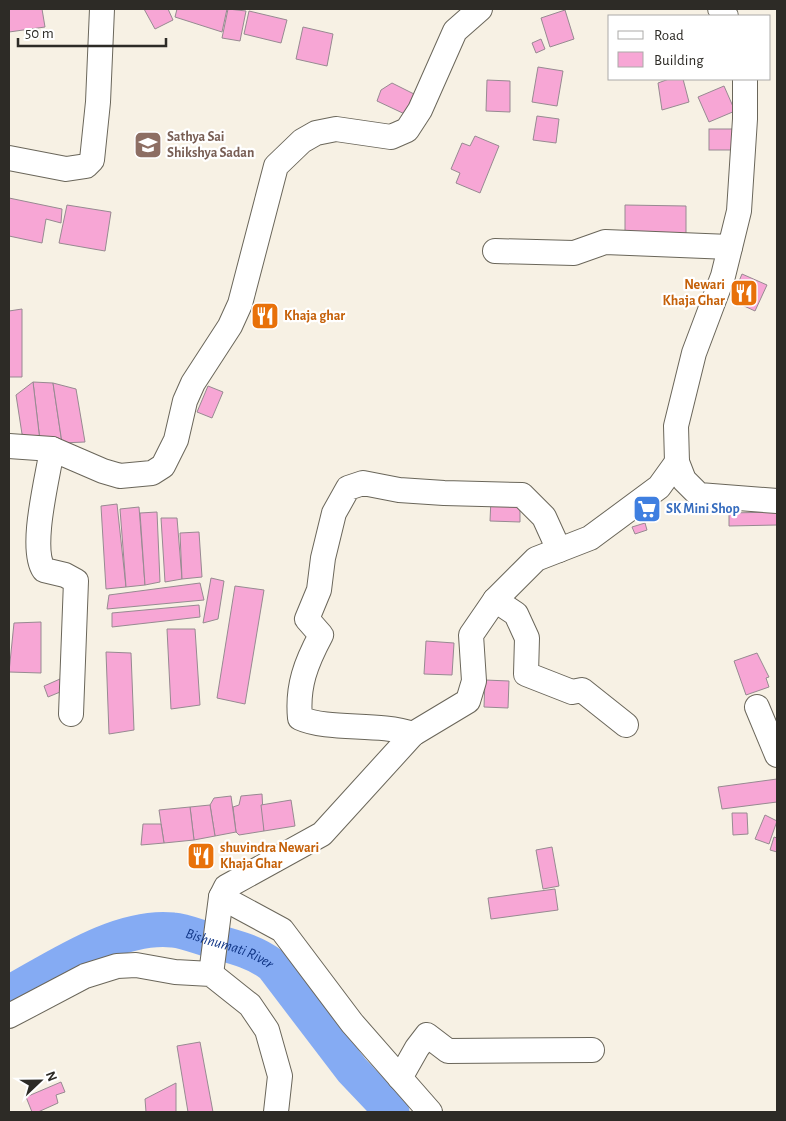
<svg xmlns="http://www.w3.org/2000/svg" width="786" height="1121" viewBox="0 0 786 1121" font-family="'Alegreya Sans',sans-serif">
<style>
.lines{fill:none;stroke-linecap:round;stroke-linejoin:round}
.river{stroke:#85abf3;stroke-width:35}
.building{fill:#f7a6d5;stroke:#978a91}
.minor-casing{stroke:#6a665a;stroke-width:26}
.minor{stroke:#fff;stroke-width:24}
.labels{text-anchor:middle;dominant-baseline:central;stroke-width:4.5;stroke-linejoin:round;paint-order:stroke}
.education-label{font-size:14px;font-weight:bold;fill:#785e54;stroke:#fff;text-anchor:start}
.food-label{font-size:14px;font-weight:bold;fill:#c56008;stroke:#fff;text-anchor:start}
.shop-label{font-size:14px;font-weight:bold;fill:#366cbe;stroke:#fff;text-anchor:start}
.water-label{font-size:15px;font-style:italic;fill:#103586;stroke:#fff}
</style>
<rect width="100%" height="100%" fill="#f7f1e4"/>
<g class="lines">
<path class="river" id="s1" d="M9,993C55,968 119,924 173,930C186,931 201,938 213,941C235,947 255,952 272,965L352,1070L392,1112"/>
</g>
<g class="building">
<path d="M9,9H42L45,27L9,32Z"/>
<path d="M144,9H168L173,20L155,29Z"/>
<path d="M177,9H227L222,32L175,17Z"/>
<path d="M228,9L246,11L240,41L222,38Z"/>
<path d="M565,10L574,39L550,47L541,18Z"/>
<path d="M249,11L287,20L281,43L244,34Z"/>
<path d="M303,27L333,34L327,66L296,59Z"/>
<path d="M541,39L545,49L536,53L532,43Z"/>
<path d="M538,67L563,71L557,106L532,102Z"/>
<path d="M669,79H683L689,102L662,110L658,83Z"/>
<path d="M487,80L510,81V112L486,111Z"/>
<path d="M392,83L414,94L415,102L409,116L377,101L381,90Z"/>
<path d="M724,86L735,111L709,122L698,97Z"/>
<path d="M537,116L559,119L556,143L533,140Z"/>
<rect x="709" y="129" width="24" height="21"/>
<path d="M475,136L499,146L480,193L456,183L460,173L451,169L462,143L470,146Z"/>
<path d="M9,198L62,209L61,223L46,219L42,243L9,236Z"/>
<path d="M67,205L111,212L105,251L59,243Z"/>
<path d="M625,205L686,206V237L625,236Z"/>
<path d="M742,274L767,285L755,311L731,300Z"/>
<path d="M22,309V377H9V311Z"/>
<path d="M33,382L53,383L62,443L40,441Z"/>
<path d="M33,382L40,441L22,434L16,395Z"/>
<path d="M53,383L76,389L85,442L62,443Z"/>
<path d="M208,386L223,392L212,418L197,412Z"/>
<path d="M491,499L520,500V522L490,521Z"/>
<path d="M117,504L126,587L106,589L101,506Z"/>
<path d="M139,507L145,585L126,587L120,509Z"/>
<path d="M157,512L160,582L145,585L140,513Z"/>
<path d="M777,512V525L729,526V513Z"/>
<path d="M161,518H177L182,579L165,582Z"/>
<path d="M645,523L647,530L635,534L632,527Z"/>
<path d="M199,532L202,577L182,579L180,533Z"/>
<path d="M211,578L224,581L218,619L203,623Z"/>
<path d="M200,583L204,600L107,609L109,595Z"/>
<path d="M235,586L264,590L245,704L217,698Z"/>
<path d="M199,605L200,617L112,627V613Z"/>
<path d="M41,622V673L9,672L14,623Z"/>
<path d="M167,629H195L200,705L171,709Z"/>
<path d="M426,641L454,643L452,675L424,674Z"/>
<path d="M106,652L131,653L134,730L109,734Z"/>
<path d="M757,653L769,677L766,678L769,687L746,695L734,661Z"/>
<path d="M60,679L65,690L48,697L44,686Z"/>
<path d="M485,680L509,681L508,708L484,707Z"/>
<path d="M777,779V802L722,809L718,787Z"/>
<path d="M262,794L264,831L239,835L236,832L233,807L239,805L241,796Z"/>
<path d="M231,796L236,832L215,836L210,805L214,798Z"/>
<path d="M291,800L295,826L264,831L261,805Z"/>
<path d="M210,805L215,836L194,840L190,807Z"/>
<path d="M190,807L194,840L164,843L159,810Z"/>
<path d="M732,813H747L748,834L733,835Z"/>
<path d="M765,815L777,821L769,844L755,839Z"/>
<path d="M143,824H161L164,843L141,845Z"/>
<path d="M774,837L777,838V852L770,850Z"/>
<path d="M552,847L559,886L543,889L536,850Z"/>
<path d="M555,889L558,910L491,919L488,898Z"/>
<path d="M200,1042L213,1112H188L177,1046Z"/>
<path d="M61,1082L65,1092L56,1095L58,1103L38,1112H32L26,1097Z"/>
<path d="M176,1083V1112H146L145,1099Z"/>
</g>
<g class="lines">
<defs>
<g id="minor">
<path d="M720,9L726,16"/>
<path d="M745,79V119L739,211L723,276L694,353L676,426L677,462L684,480L699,495L777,501"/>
<path d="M9,158L66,169L86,166L92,160L98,102L102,9"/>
<path d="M495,251L574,253L605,242L730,247"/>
<path d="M9,446L52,449"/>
<path d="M495,600L516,614L527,638L526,674L572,692L582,690L626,725"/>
<path d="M757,707L777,755"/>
<path d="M71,714L76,581L65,575L44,570C29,548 48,477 52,449L103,471L120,476L152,473L163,466L176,440L185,401L193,383L230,326L240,304L276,166L302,141L316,133L336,129L391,137L407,130L420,110L455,31L480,9"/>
<path d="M413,734C378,722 329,731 300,718C297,686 306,663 321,635L307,619L319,590L323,558L334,513L348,488L363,483L399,490L444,493L522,495L544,517L559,550"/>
<path d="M221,897L282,930L352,1023L430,1112"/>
<path d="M211,974L221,897L226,887L322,834L413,734L468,701L474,681L471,635L495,600L536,559L590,538L659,487L677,462"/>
<path d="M9,1016L85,976L117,966L136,965L175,972L211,974L250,1005L267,1030L280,1076L276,1112"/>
<path d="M400,1078L417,1048L427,1035L448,1051L592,1050"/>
</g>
</defs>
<use href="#minor" class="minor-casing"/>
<use href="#minor" class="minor"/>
</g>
<defs>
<symbol id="school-square" viewBox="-11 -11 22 22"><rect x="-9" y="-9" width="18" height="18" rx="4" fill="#8d6e63" stroke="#fff"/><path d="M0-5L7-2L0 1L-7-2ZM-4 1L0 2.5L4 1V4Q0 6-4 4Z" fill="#fff"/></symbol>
<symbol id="restaurant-square" viewBox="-11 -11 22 22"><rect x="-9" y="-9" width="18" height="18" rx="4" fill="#e8710a" stroke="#fff"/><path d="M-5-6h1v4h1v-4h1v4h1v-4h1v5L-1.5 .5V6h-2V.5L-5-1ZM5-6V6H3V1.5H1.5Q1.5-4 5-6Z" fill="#fff"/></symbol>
<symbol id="supermarket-square" viewBox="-11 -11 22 22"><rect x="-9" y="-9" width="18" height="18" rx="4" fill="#3f7fe0" stroke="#fff"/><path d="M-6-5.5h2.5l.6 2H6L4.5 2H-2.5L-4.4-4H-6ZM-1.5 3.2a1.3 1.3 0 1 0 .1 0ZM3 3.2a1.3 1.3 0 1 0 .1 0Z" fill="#fff"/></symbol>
</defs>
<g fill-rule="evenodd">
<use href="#school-square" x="132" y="129" width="32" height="32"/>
<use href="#restaurant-square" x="728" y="277" width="32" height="32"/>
<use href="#restaurant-square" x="249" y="300" width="32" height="32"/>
<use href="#supermarket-square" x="631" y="493" width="32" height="32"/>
<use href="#restaurant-square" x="185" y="840" width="32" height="32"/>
</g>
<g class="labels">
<g class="education-label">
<text x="167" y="137">Sathya Sai<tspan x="167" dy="16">Shikshya Sadan</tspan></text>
</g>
<g class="food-label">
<text x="725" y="285" text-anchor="end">Newari<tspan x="725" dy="16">Khaja Ghar</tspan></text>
<text x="284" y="316">Khaja ghar</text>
<text x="220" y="848">shuvindra Newari<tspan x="220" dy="16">Khaja Ghar</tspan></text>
</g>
<g class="shop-label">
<text x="666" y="509">SK Mini Shop</text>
</g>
<g class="water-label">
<text stroke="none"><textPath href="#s1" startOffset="238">Bishnumati River</textPath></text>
</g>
</g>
<rect width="786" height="1121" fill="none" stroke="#2d2b26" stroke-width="20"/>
<rect x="608" y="15" width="162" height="65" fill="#ffffff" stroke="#abaaa8"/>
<rect x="618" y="31" width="25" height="8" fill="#ffffff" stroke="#abaaa8"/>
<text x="654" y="40" font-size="15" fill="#2d2b26">Road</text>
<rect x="618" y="52" width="25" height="15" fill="#f7a6d5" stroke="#abaaa8"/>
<text x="654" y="65" font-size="15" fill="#2d2b26">Building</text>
<g transform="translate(40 1081) rotate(68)" stroke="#ffffff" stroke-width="4" paint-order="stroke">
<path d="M0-4L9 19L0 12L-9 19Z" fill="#2d2b26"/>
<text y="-8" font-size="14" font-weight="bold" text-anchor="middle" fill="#2d2b26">N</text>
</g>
<path d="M18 38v8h148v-8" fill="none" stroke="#2d2b26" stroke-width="2.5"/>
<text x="25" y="38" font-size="15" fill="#2d2b26" stroke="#ffffff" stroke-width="4" paint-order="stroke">50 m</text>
</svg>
